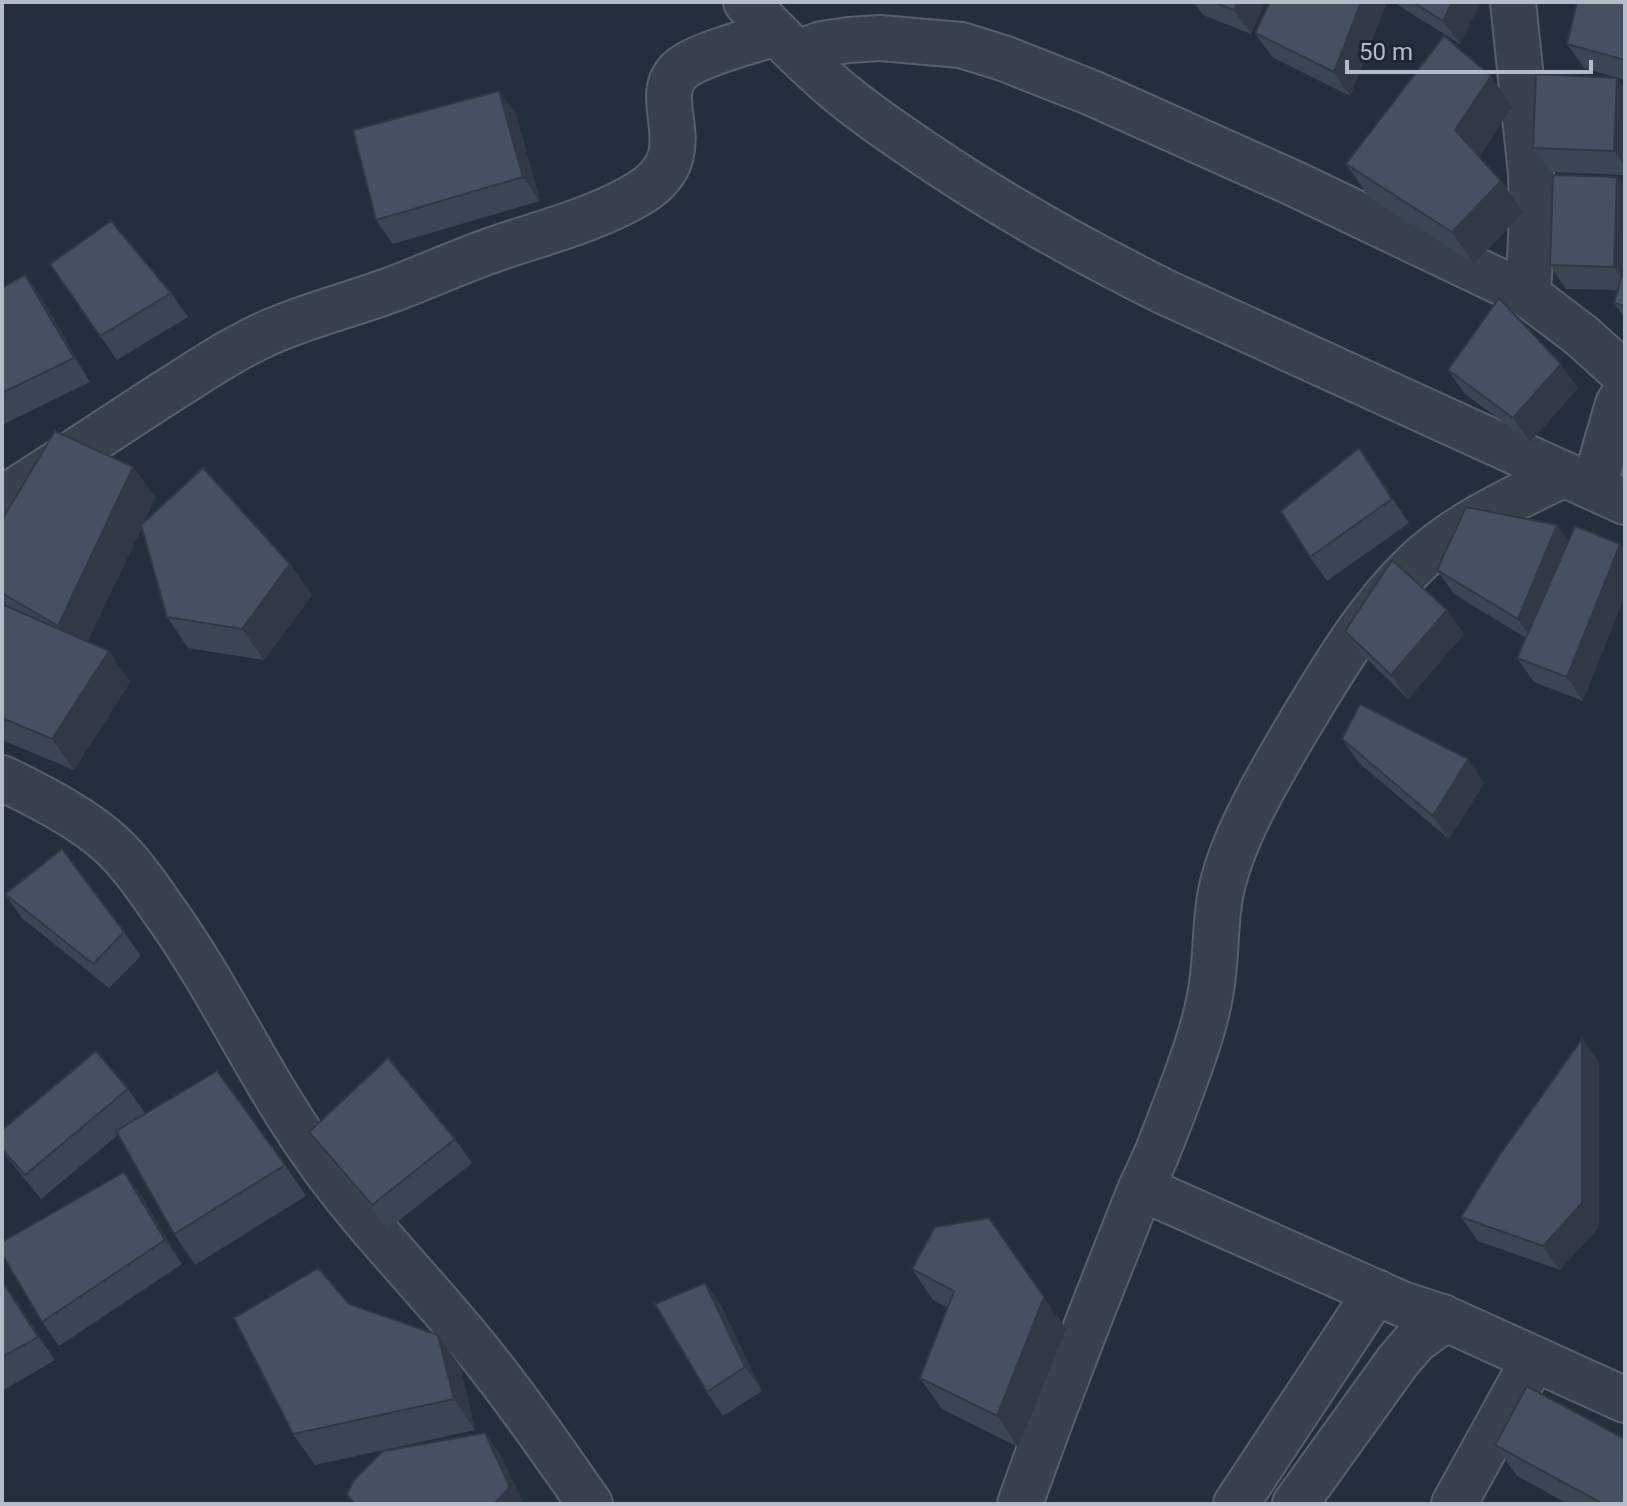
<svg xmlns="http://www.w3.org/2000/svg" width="1627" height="1506" viewBox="0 0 1627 1506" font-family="Roboto,sans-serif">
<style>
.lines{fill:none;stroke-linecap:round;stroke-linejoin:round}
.minor-casing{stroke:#565f6c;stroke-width:48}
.minor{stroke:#38414e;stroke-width:44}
.wall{fill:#3b4654}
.shaded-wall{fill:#303945}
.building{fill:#455162;stroke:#303945;stroke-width:2}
</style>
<rect width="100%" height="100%" fill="#242f3e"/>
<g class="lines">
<defs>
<g id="minor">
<path d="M746,2C773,30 800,58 829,83C860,110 894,133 928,156C1005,208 1084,252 1167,293L1625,502"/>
<path d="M1513,2L1531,174L1532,218L1528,295L1582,336L1625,375"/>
<path d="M797,53L822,44L849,40L880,38L961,45L1003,58L1092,93L1293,183L1528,295"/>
<path d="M1594,487L1618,404L1625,393"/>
<path d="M2,499C57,464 111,428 165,393C199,372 233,348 270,332C311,314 354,304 396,288C430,275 463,260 498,248C545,232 597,219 640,193C705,153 647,100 680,70C696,55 752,41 776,33"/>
<path d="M2,778C39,796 85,819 115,848C135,868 151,892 167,915C223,994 263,1084 320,1162C368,1229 428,1288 479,1352C519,1401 554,1453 590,1504"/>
<path d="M1141,1188L1402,1304L1442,1317L1625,1400"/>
<path d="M1020,1504C1057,1399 1098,1296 1139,1193C1146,1176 1155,1160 1161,1143C1171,1118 1180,1094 1189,1069C1200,1039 1210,1007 1213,975C1217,943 1215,911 1224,879C1237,830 1272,771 1298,727C1334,667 1371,604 1423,557C1464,521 1516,498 1564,474"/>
<path d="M1236,1504L1376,1292"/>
<path d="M1295,1504L1398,1361L1416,1340L1437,1325L1442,1317"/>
<path d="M1454,1504L1534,1359"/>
</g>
</defs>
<use href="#minor" class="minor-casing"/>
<use href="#minor" class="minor"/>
</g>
<g class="wall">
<path d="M1194,2H1265L1251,34L1203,15Z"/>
<path d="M1270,2H1387L1350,96L1272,57L1255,33Z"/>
<path d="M1393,2H1481L1460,44Z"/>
<path d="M1625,2V80L1584,68L1567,44Z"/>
<path d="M1491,76L1512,107L1479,157L1501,181L1523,212L1474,264L1368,196L1346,164Z"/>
<path d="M1625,90V175L1550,172L1533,148Z"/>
<path d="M499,91L516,115L540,201L393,244L376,220Z"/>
<path d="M1617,177L1625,188V318L1614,303L1618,290L1566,289L1550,265Z"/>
<path d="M50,264L171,293L188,317L117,360Z"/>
<path d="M25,275L42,299L90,382L2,425V288Z"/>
<path d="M1448,370L1578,388L1530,442L1465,394Z"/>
<path d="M1359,448L1409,523L1327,581L1310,557Z"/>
<path d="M133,467L155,498L144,522L290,564L312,595L264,660L188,648L167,617L142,527L87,642L109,651L130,682L74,770L2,740V520Z"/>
<path d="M1557,525L1568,542L1583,701L1534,682L1517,658L1526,638L1454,594L1437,570Z"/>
<path d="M1345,631L1464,634L1408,699L1362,654Z"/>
<path d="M1342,739L1484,783L1449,839L1359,763Z"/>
<path d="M5,894L124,932L141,956L109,988L22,918Z"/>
<path d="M1582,1039L1599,1063V1227L1560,1270L1478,1241L1461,1217Z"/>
<path d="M128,1089L145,1113L140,1117L285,1165L306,1196L195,1265L174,1234L118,1135L41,1199L2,1151V1130Z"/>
<path d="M309,1132L455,1139L472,1163L388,1229L326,1156Z"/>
<path d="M141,1196L182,1264L59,1346L42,1322Z"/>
<path d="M912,1269L1066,1329L1018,1447L942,1409L920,1378L947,1307L933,1300Z"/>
<path d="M2,1281L55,1360L2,1391Z"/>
<path d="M705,1283L721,1306L762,1391L723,1416L707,1392Z"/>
<path d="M349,1304L438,1335L460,1366L475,1430L315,1465L293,1434Z"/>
<path d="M1495,1445L1625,1504H1568L1517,1476Z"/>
</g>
<g class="shaded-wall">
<path d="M1238,2H1265L1251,34L1234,10Z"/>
<path d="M1361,2H1387L1350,96L1334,72Z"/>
<path d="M1452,2H1481L1460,44L1443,21Z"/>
<path d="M1491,76L1512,107L1477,161L1455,130Z"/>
<path d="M1617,78L1625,90V167L1614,151Z"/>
<path d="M499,91L516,115L540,201L523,177Z"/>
<path d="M1617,177L1625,188V283L1614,267Z"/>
<path d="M1501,181L1523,212L1474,264L1452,232Z"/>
<path d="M25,275L42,299L90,382L74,358Z"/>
<path d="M1561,364L1578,388L1530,442L1513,418Z"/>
<path d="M1359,448L1376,472L1409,523L1392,499Z"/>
<path d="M133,467L155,498L80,658L58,626Z"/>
<path d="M1557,525L1574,549L1535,643L1518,619Z"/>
<path d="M1620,544L1625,551V596L1583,701L1567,677Z"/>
<path d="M290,564L312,595L264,660L242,629Z"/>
<path d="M1447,610L1464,634L1408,699L1391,675Z"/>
<path d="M109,651L130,682L74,770L52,739Z"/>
<path d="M1468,759L1484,783L1449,839L1433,816Z"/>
<path d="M1582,1039L1599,1063V1227L1560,1270L1543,1246Z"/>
<path d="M124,1172L141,1196L182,1264L165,1240Z"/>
<path d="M989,1218L1066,1329L1018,1447L997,1416Z"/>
<path d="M2,1281L14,1297L55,1360L38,1337Z"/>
<path d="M705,1283L721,1306L762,1391L745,1367Z"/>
<path d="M438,1335L460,1366L475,1430L454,1399Z"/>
<path d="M485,1433L502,1457L524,1504H494Z"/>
</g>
<g class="building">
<path d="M1213,2H1238L1234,10Z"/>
<path d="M1270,2H1361L1334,72L1255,33Z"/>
<path d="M1413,2H1452L1443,21Z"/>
<path d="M1577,2H1625V60L1567,44Z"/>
<path d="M1444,36L1491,76L1455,130L1501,181L1452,232L1346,164Z"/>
<path d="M1536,74L1617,78L1614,151L1533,148Z"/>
<path d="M499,91L523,177L376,220L353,130Z"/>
<path d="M1553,175L1617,177L1614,267L1550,265Z"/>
<path d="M111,221L171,293L100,336L50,264Z"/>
<path d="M1625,264V306L1614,303Z"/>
<path d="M25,275L74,358L2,393V288Z"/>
<path d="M1499,298L1561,364L1513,418L1448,370Z"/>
<path d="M55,431L133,467L58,626L2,593V520Z"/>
<path d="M1359,448L1392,499L1310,557L1281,511Z"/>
<path d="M203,468L290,564L242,629L167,617L141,525Z"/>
<path d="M1466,507L1557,525L1518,619L1437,570Z"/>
<path d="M1575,526L1620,544L1567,677L1517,658Z"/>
<path d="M1392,560L1447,610L1391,675L1345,631Z"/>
<path d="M2,604L109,651L52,739L2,718Z"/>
<path d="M1360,704L1468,759L1433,816L1342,739Z"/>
<path d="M62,849L124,932L93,964L5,894Z"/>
<path d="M1582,1039V1203L1543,1246L1461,1217L1499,1156Z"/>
<path d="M96,1051L128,1089L25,1175L2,1149V1130Z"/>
<path d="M388,1058L455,1139L372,1205L309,1132Z"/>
<path d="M217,1071L285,1165L174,1234L116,1131Z"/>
<path d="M124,1172L165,1240L42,1322L2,1254V1242Z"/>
<path d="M989,1218L1044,1297L997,1416L920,1378L954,1291L912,1269L935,1227Z"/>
<path d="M318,1268L349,1304L438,1335L454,1399L293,1434L234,1318Z"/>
<path d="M2,1281L38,1337L2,1357Z"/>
<path d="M705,1283L745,1367L707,1392L655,1304Z"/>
<path d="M1527,1386L1625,1439V1504H1603L1495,1445Z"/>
<path d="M485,1433L510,1487L494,1504H355L347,1494L354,1480L383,1451Z"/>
</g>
<rect width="1627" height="1506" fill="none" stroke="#b4bcc9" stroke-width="8"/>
<path d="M1347 60v12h244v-12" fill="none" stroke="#b4bcc9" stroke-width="4"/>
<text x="1359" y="60" font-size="24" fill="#b4bcc9" stroke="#1d2633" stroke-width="6" paint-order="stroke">50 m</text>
</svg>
